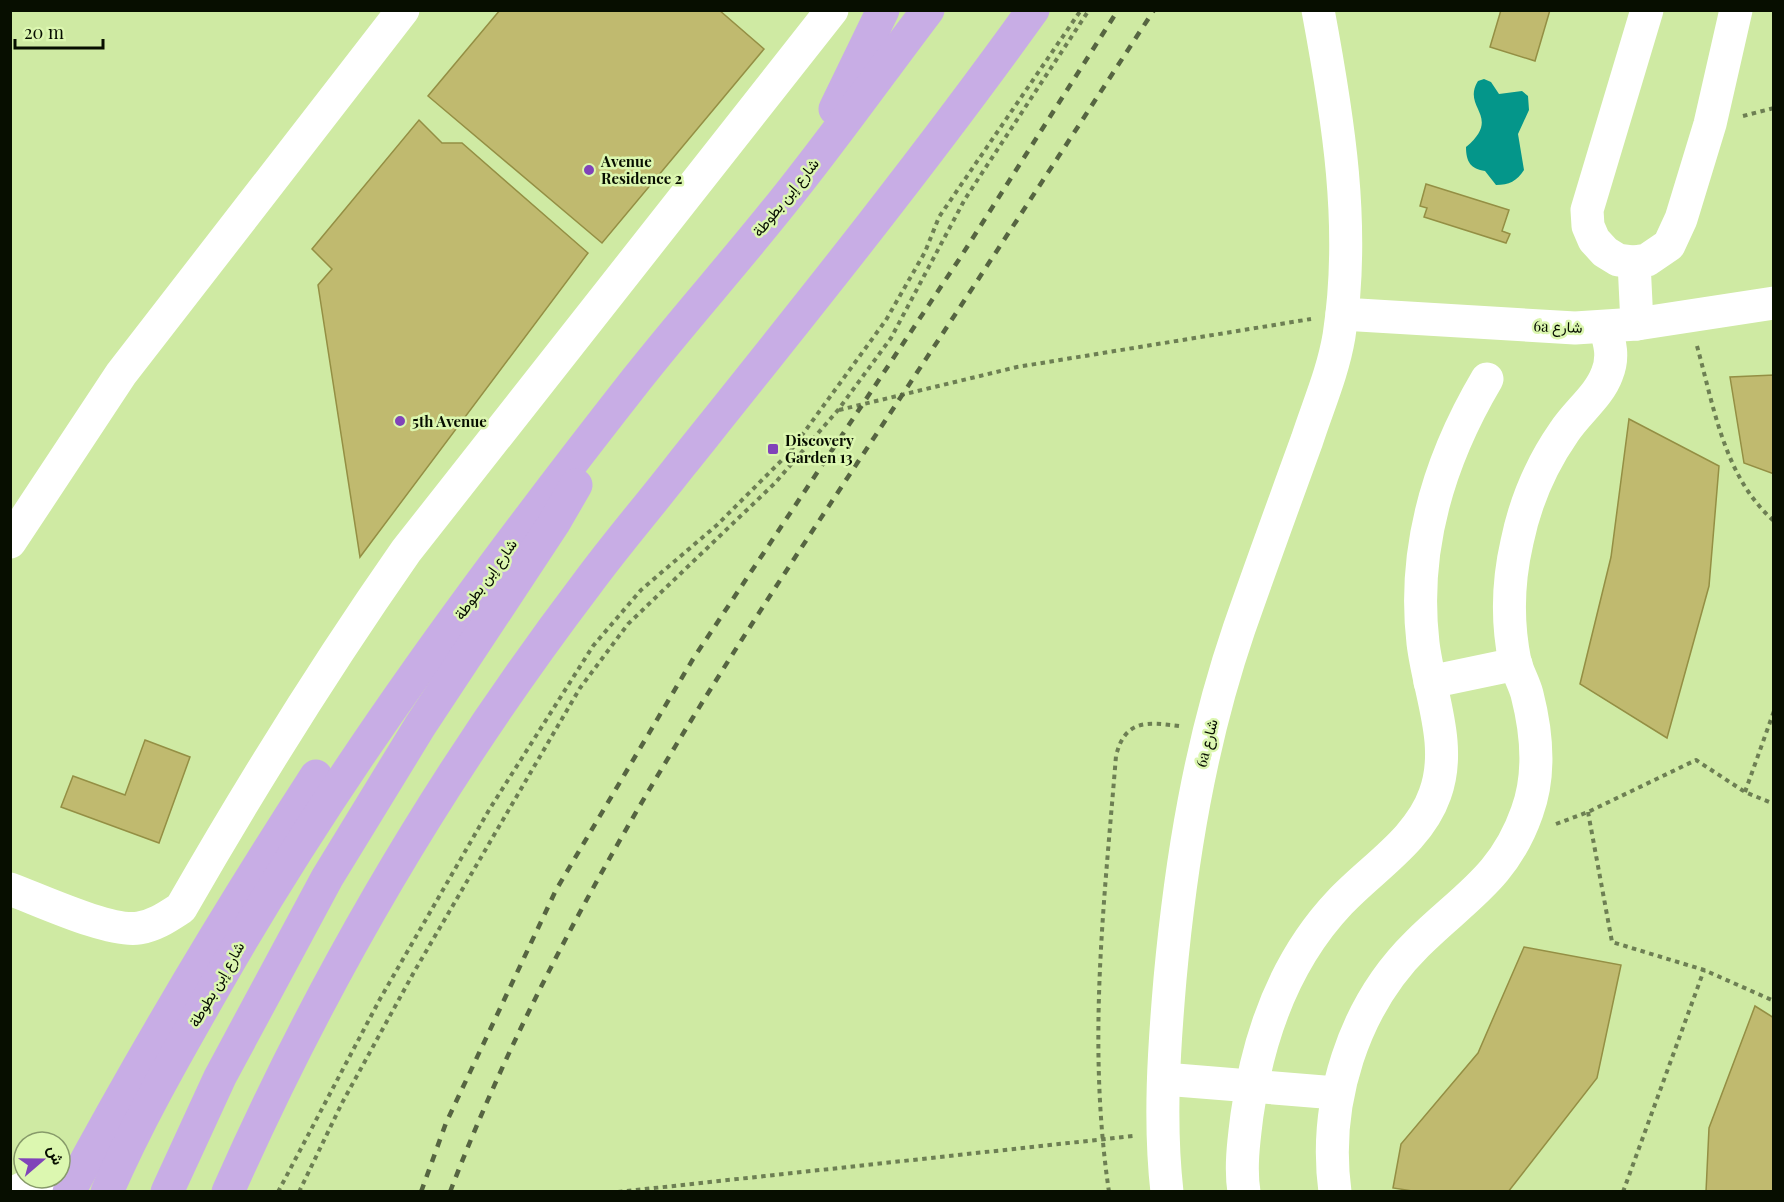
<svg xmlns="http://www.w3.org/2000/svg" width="1784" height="1202" viewBox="0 0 1784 1202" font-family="'Playfair Display',Vazirmatn,serif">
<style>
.water{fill:#04968a}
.building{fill:#c0ba6f;stroke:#948f44;stroke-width:1.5}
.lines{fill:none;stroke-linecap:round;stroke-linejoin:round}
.path{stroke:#6d7f53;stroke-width:4;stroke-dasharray:4.5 4.5;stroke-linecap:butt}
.minor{stroke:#fff;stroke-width:33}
.major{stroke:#c8ade5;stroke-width:33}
.rail{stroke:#566541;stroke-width:4.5;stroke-dasharray:8 8;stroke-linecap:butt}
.poi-dot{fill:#8043b9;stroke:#dcf7b0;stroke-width:2}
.labels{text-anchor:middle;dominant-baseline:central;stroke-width:5;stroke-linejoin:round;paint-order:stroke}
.poi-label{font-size:15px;font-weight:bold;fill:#070e00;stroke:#dcf7b0;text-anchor:start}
.street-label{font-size:15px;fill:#070e00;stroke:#dcf7b0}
</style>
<rect width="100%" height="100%" fill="#cfeaa3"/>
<path class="water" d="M1484,79L1491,82L1499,94L1522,91L1528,96L1529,110L1518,134L1524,170C1517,181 1509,185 1496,185L1485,171C1471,169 1466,162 1466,147C1503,116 1461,108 1478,81Z"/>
<g class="building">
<path d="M500,10H719L764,49L602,243L428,96Z"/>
<path d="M1501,10H1550L1535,61L1490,47Z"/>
<path d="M419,120L442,143H462L588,253L360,557L318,285L332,269L312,249Z"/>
<path d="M1426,184L1509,210L1502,231L1510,234L1506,243L1424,217L1427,208L1420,206Z"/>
<path d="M1774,375V474L1744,463L1730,377Z"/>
<path d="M1629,419L1719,466L1709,586L1667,738L1580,684L1611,557Z"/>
<path d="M145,740L190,757L159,843L61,807L73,776L125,795Z"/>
<path d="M1524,947L1621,965L1597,1078L1508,1192H1419L1393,1188L1401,1144L1478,1053Z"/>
<path d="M1755,1006L1774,1018V1192H1706L1709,1128Z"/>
</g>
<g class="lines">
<g class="path">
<path d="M1743,116L1774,108"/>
<path d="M1697,346C1714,407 1724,477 1774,521"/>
<path d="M839,410L1017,367L1311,319"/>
<path d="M1745,792L1774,711"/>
<path d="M1588,812L1612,942L1704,970L1774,1001"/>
<path d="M1556,824L1588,812L1696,760L1745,792L1774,804"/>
<path d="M278,1192L380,999L489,810L593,646L641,590L717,525L789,453L886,320L925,252L939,217L1081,10"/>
<path d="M299,1192L342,1103L414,972L580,688L628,624L775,483L838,410L891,338L965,199L1089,10"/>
<path d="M618,1192L1133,1136"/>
<path d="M1109,1192C1087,1043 1104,905 1116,756C1125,719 1147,722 1179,726"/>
<path d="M1623,1192L1704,970"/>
</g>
<g class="minor">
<path d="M1647,10L1587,210L1588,226L1594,240L1605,252L1618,260L1634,262L1647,260L1669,245L1681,219L1710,124L1736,10"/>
<path d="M1634,262L1637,324"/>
<path d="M1342,314L1575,328L1637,324L1774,303"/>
<path d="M10,542L121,374L403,10"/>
<path d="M1430,682L1516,664"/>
<path d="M10,889C40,900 110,933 139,928C156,925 167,917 181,908C251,786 325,667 406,551L832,10"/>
<path d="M1164,1079L1336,1093"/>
<path d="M15,1192L44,1178"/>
<path d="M1167,1192C1159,1122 1164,1049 1170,979C1181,860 1200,743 1239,629C1261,566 1284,503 1307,440C1318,406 1333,372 1339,336C1356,227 1338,117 1318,10"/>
<path d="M1244,1192C1240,1167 1244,1139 1247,1115C1258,1036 1284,961 1340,902C1372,868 1419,840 1435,794C1453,745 1429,693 1423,643C1412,548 1439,460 1487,379"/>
<path d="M1335,1192C1323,1103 1353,1007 1417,944C1463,898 1504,878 1527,812C1541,774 1537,733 1527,694C1524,683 1518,673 1515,662C1507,623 1508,581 1517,542C1525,503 1541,465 1564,432C1577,412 1599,396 1607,374C1614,357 1610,343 1605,327"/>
</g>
<g class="major">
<path d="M835,109L883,10"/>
<path d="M69,1192C146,1049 228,912 316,776"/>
<path d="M107,1192C140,1116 181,1046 222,974C342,765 487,570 636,380C688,314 745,251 797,184C842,127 884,68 928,10"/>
<path d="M167,1192L220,1077L327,878L420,726L554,523L576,485"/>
<path d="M228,1192C323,977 444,772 586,585C616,544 649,506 680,466C800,316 921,166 1033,10"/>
</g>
<g class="rail">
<path d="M421,1192L446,1123L556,890L693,659L960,258L1118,10"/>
<path d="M450,1192C549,934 699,702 850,474C952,320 1053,165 1154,10"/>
</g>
</g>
<g class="poi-dot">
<circle cx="589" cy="170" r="6"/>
<circle cx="400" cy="421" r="6"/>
<rect x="767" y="443" width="12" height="12" rx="3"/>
</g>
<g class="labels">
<g class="poi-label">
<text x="601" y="161">Avenue<tspan x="601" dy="17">Residence 2</tspan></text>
<text x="412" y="421">5th Avenue</text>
<text x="785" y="440">Discovery<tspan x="785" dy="17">Garden 13</tspan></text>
</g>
<g class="street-label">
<text transform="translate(785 197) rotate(-51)">شارع إبن بطوطة</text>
<text transform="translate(1558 326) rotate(2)">6a شارع</text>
<text transform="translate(485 579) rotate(-54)">شارع إبن بطوطة</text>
<text transform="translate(1206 743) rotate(-76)">6a شارع</text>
<text transform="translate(216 984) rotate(-60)">شارع إبن بطوطة</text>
</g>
</g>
<rect width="1784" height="1202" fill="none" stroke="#070e00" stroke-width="24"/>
<g transform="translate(42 1160) rotate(70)"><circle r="28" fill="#dcf7b0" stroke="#879a6a" stroke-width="1.5"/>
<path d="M0-4.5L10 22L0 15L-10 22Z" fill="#8043b9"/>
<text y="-9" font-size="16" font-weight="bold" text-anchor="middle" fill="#070e00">ش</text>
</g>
<path d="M15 39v9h88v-9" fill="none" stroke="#070e00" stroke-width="3"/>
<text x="24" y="39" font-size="18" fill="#070e00" stroke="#dcf7b0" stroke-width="4.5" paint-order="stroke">20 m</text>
</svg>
